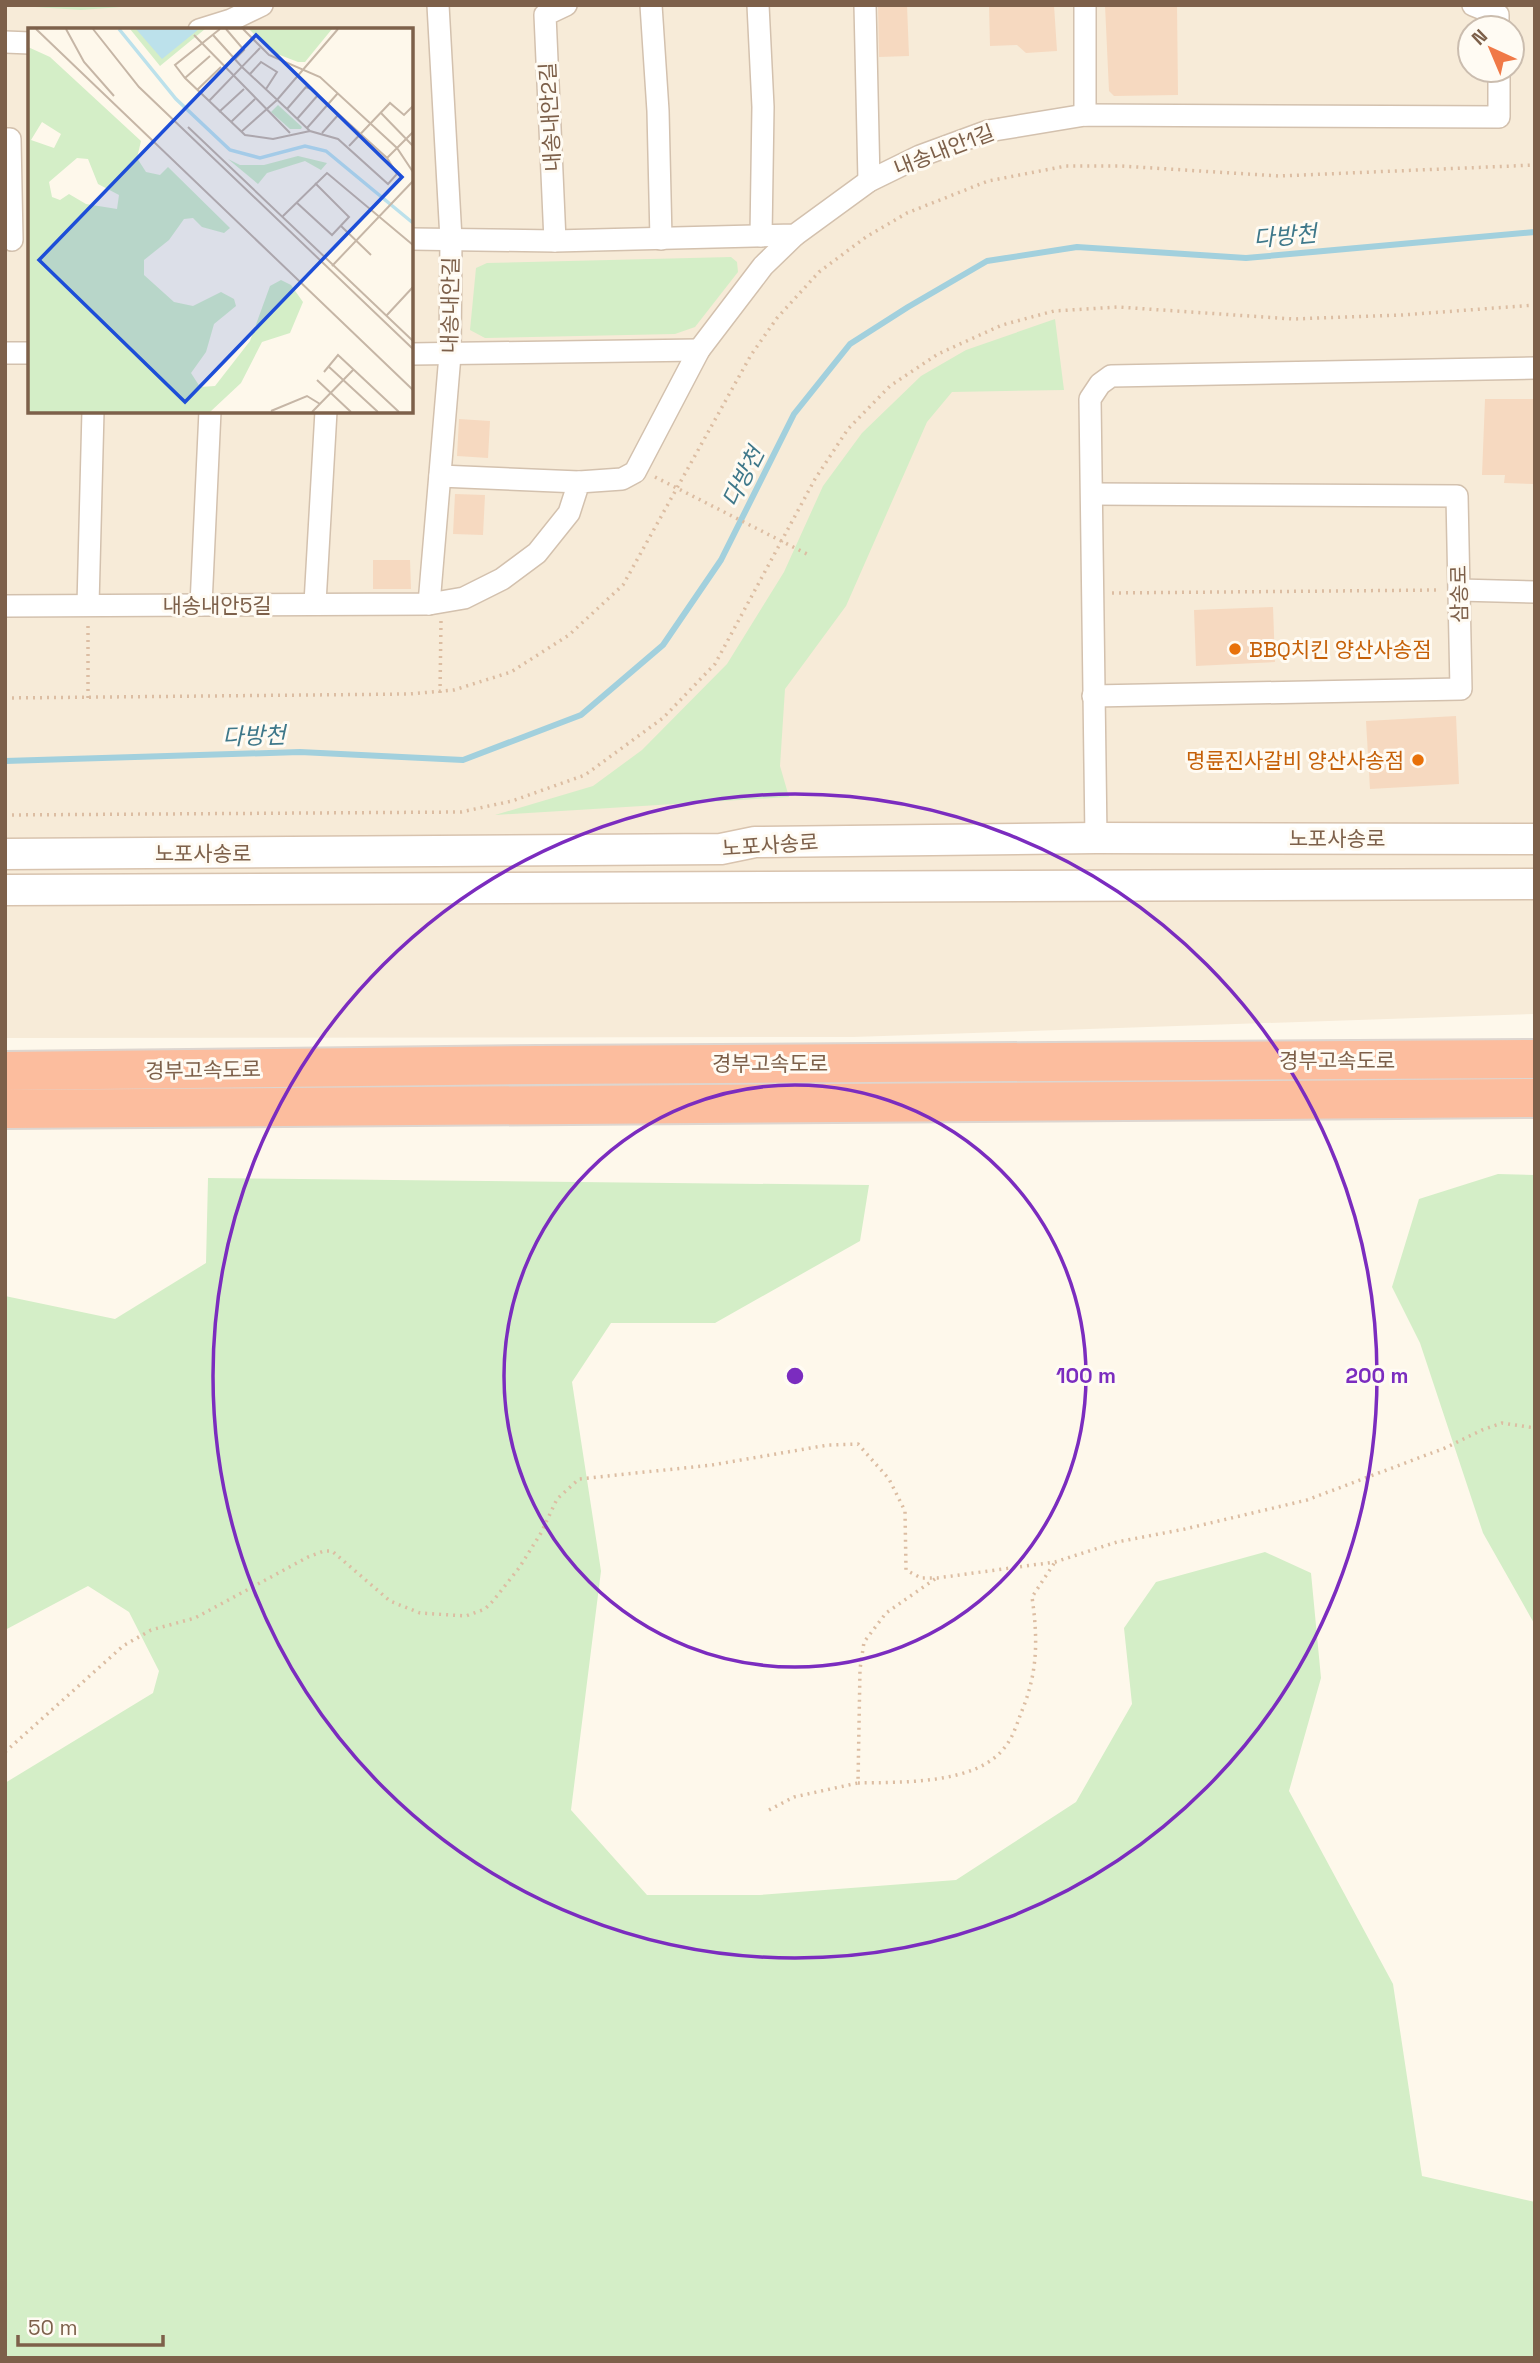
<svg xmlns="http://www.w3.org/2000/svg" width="1540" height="2363" viewBox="0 0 1540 2363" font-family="'Space Grotesk','Noto Sans KR',sans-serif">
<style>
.residential{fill:#f7ebd8;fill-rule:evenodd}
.green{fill:#d4eec7}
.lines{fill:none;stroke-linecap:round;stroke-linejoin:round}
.stream{stroke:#a2d0dd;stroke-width:6}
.building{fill:#f6d9c0}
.minor-casing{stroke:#d3c1ae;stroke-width:24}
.secondary-casing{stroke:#d8c3ae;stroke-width:33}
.motorway-casing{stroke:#ddd6d0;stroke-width:42}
.path{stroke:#dcbda2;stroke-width:3.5;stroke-dasharray:2 5;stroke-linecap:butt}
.minor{stroke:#fff;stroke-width:21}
.secondary{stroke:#fff;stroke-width:30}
.motorway{stroke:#fcbd9e;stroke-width:38}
.ring{fill:none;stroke:#7b2cbf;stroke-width:3.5}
.food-dot{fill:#e8710a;stroke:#fffbf3;stroke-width:2.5}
.labels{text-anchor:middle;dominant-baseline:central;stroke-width:6;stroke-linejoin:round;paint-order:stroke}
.street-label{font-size:21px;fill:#7d604a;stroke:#fffbf3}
.food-label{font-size:21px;fill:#c56008;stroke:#fffbf3;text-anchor:start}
.water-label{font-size:23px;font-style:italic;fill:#3f788a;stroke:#fffbf3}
.inset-river{fill:none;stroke:#bce1eb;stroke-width:3.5}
.inset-road{fill:none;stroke:#c6b6a6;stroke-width:2}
.view{fill:#1d4ed8;fill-opacity:0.15;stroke:#1d4ed8;stroke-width:3.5}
.inset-edge{fill:none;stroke:#7d604a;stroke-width:3.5}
.centre{fill:#7b2cbf;stroke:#fffbf3;stroke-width:3.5}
.ring-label{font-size:21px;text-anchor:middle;font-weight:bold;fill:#7b2cbf;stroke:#fffbf3;stroke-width:6;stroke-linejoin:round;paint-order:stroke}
</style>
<rect width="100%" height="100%" fill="#fef8eb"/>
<path class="residential" d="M5,5H1535V1014L853,1037L5,1038ZM1470,28H1512V70H1470ZM30,30H411V411H30Z"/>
<g class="green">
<path d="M5,5H148L81,10Z"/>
<path d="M731,257L737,262L738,272L695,327L675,334L485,338L470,330L476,268L487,263Z"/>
<path d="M1055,319L1064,390L952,392L927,422L846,606L785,689L780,766L789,797L495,815L593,786L642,750L727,664L784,572L823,486L862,433L921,376L966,350Z"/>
<path d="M1498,1174L1535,1175V1625L1483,1533L1420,1343L1392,1287L1419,1199Z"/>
<path d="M208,1178L869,1185L860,1241L715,1323H611L572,1382L601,1571L571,1810L647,1895H760L956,1880L1076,1802L1132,1704L1124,1628L1156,1582L1265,1552L1311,1573L1321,1678L1289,1791L1393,1984L1422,2176L1535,2202V2358H5V1783L153,1693L159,1671L129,1612L88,1586L5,1630V1296L115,1319L206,1263Z"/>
</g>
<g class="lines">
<path class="stream" d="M5,761L300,752L463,760L581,715L663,645L721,560L794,414L850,344L908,307L987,261L1077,247L1246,258L1535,232"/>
</g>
<g class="building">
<path d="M878,5H907L909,56L879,57Z"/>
<path d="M989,5H1054L1057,51L1026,53L1017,45L990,46Z"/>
<path d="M1105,5H1177L1178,95L1114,96L1109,91Z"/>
<path d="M1485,399H1535V484L1504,483L1505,475H1482Z"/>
<path d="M459,419L490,421L488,458L457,456Z"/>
<path d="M455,494L485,495L483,535L453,534Z"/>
<path d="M373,560H410L411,589H373Z"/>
<path d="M1273,607L1275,662L1196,666L1194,610Z"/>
<path d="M1456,716L1459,784L1370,789L1366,721Z"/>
</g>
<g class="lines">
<defs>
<g id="minor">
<path d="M651,5L658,111L661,239"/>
<path d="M758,5L763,107L761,236"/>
<path d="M865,5L869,181"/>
<path d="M1473,5L1498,15V28"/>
<path d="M199,30L231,20L262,5"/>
<path d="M5,42L30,43"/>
<path d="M1085,115V5"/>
<path d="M5,139H10L12,240"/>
<path d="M411,239L555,241L795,235L869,181L920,156L988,131L1085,115L1499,117V70"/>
<path d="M555,241L545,15L566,5"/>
<path d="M5,353H30"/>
<path d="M411,354L699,350"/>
<path d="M440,476L579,482"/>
<path d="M1092,494L1457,496L1461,689L1093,696"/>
<path d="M1459,590L1535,592"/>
<path d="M315,603L326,411"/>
<path d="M429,604L450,355L451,239L438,5"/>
<path d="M88,605L93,411"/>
<path d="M201,605L210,411"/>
<path d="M5,606L429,604L464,598L502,579L537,553L569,513L579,482L622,479L635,472L699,350L763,266L795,235"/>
<path d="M1096,838L1090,399L1100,384L1111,376L1535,368"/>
</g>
<g id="secondary">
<path d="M5,854L721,849L755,842L1096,838L1535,839"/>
<path d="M5,890L1535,884"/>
</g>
<g id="motorway">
<path d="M5,1071L539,1065L1535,1059"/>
<path d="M5,1109L1535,1098"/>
</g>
</defs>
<use href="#minor" class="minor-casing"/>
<use href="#secondary" class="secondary-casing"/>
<use href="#motorway" class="motorway-casing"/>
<g class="path">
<path d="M655,477L807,554"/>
<path d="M1112,593L1440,590"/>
<path d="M440,693L441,621"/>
<path d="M5,698L409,694L454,690L511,672L569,635L623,585L751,355L777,318L819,272L866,237L907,213L988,181L1066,166H1121L1279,176L1535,165"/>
<path d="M88,698V626"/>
<path d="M5,815L461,812L512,801L585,775L663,718L715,664L815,479L848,429L890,386L938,354L1002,325L1054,311L1118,307L1293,319L1402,315L1535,305"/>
<path d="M5,1752L123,1646L151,1630L195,1618L308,1557L324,1551H332L390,1601L420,1613L466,1616L485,1609L493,1601L519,1568L541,1533L557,1499L579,1479L712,1465L828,1445L858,1444L889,1479L905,1511L906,1570L921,1578H937L1055,1562L1117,1542L1185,1529L1307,1500L1445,1448L1482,1430L1502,1423L1535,1428"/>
<path d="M858,1783C900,1782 977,1785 1005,1747C1013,1737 1017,1724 1021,1713C1038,1673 1038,1639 1032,1597L1055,1562"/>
<path d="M769,1810L794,1797L858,1783L860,1669L864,1642L886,1613L935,1579"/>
</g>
<use href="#minor" class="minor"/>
<use href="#secondary" class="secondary"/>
<use href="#motorway" class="motorway"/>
</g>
<g class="ring">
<circle cx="795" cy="1376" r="291"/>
<circle cx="795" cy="1376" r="582"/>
</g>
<g class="food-dot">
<circle cx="1235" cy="649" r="7"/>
<circle cx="1418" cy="760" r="7"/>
</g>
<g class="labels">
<g class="street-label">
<text transform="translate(550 117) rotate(-93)">내송내안2길</text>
<text transform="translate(944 150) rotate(-21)">내송내안1길</text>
<text transform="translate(450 305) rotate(-89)">내송내안길</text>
<text transform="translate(1459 594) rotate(-91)">삼송로</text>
<text x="217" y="605">내송내안5길</text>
<text x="1337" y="838">노포사송로</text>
<text transform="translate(770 845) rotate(-4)">노포사송로</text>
<text x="203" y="853">노포사송로</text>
<text x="1337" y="1060">경부고속도로</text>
<text x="770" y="1063">경부고속도로</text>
<text transform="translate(203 1070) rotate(-1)">경부고속도로</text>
</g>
<g class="food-label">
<text x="1249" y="649">BBQ치킨 양산사송점</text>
<text x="1404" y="760" text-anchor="end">명륜진사갈비 양산사송점</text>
</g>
<g class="water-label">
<text transform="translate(1285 236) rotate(-5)">다방천</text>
<text transform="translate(743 477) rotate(-63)">다방천</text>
<text transform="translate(254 736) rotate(-2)">다방천</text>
</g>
</g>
<g transform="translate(28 28)">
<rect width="385" height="385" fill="#fef8eb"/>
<path d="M102,1H177L132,38ZM221,1H304L277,34H270L244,24ZM0,19L22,29L113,113L109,130L118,144L132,147L140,139L202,200L196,205L174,199L165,190L156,191L141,212L116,232V247L146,274L165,278L193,264L206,271L208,278L186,296L178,324L163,345L172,359L187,358L222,313L242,258L253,252L263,257L275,274L262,305L234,314L213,355L182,384H0ZM14,94L33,106L26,120L3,112ZM49,130L60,131L70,156L91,167L89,181L58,176L41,166L32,172L24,169L21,154ZM250,77L274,99L273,101H262L243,84ZM270,128L299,135L293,142L277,133L239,145L230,156L200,131L212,137H236Z" fill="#d4eec7" fill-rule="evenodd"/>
<path d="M108,1H171L134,31Z" fill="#bce1eb"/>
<path class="inset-river" d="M91,1L148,71L202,122L232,130L277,118L298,123L385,195"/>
<path class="inset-road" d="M8,1L385,362M38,1L56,34L86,68M65,1L111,59L385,321M192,1L147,37L157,50L217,107L245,111L282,103M198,1L216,22L207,31M215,1L241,27L292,49L369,120L385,144M166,7L262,105M185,7L214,39L259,81L282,103L310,111L360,156L369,146L359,130L283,61L278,59L259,81M222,46L233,34L249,44L238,61M157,50L182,28M169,62L193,39M181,73L232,20M191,84L216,61M353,85L385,118M269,91L290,67M203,94L227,71M160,99L385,313M279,100L310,65M213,104L249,72L310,1M294,105L311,86M321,118L362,75L376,87L385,78M359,130L385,104M268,174L304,207L321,189L287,155M255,188L299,145L385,217M313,198L343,227M304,238L385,153M359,287L385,259M300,338L350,384M296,344L310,327L371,384M289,352L323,384M243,383L279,368L292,376M284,384L326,341"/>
<path class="view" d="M228,7L374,149L157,374L11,232Z"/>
<rect width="385" height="385" class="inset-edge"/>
</g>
<circle cx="795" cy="1376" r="10" class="centre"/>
<g class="ring-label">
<text x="1086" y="1383">100 m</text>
<text x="1377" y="1383">200 m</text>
</g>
<rect width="1540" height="2363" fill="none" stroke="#7d604a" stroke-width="14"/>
<g transform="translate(1491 49) rotate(316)"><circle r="33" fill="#fffbf3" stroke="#cbbdaf" stroke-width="2"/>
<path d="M0-5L12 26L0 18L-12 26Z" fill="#f07947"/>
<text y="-10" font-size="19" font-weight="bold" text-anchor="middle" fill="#7d604a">N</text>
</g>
<path d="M18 2335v10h145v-10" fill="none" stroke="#7d604a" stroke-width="3.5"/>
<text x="28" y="2335" font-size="21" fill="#7d604a" stroke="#fffbf3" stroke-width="5" paint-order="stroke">50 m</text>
</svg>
